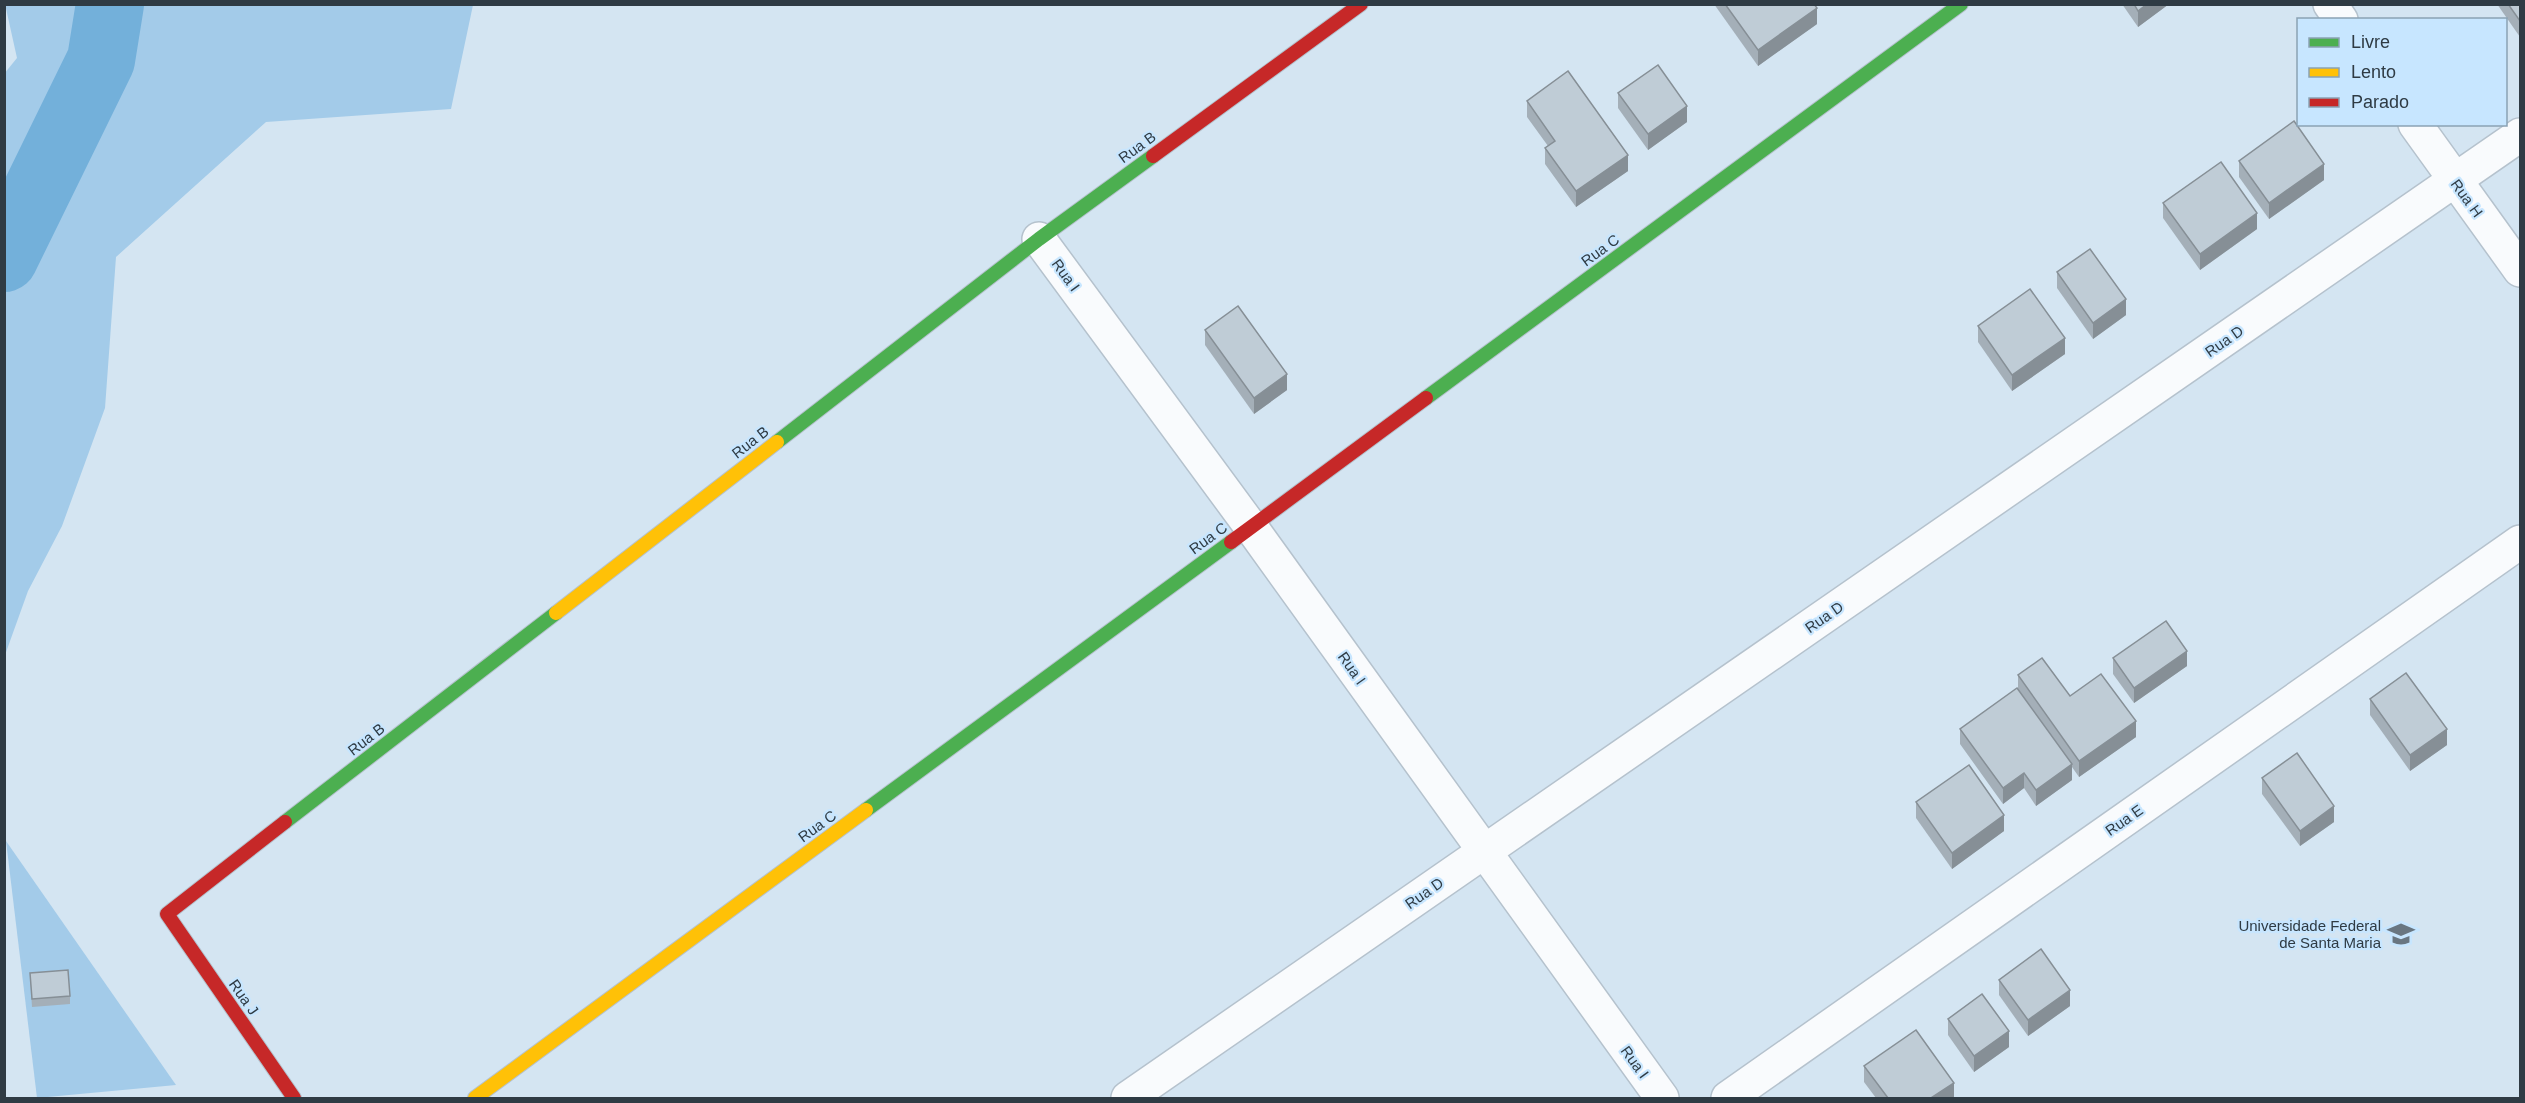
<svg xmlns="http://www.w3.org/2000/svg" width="2525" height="1103" viewBox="0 0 2525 1103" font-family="Arial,sans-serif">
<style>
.green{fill:#a3cbe9}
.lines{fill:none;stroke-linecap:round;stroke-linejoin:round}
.river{stroke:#73b0da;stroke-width:68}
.street-casing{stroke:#b5c2cd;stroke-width:36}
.fast-casing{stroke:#b5c2cd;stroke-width:16}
.slow-casing{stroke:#b5c2cd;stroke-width:16}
.jam-casing{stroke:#b5c2cd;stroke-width:16}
.street{stroke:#f9fbfd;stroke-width:33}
.fast{stroke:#4caf50;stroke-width:14}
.slow{stroke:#ffc107;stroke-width:14}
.jam{stroke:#c62828;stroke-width:14}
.wall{fill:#a4afb8}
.shaded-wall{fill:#868f96}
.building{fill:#bfccd6;stroke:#868f96;stroke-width:1.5}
.labels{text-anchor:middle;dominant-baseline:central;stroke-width:4.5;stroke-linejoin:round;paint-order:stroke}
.street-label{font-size:15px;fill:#2f3b44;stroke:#c7e6ff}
.poi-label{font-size:15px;fill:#2f3b44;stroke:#c7e6ff;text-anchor:end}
</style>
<rect width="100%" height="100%" fill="#d4e5f2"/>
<g class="green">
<path d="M5,4L473,5L451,109L266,122L116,257L105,408L62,526L28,591L5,655L4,74L17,58Z"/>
<path d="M6,841L176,1085L37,1098Z"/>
</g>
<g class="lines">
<path class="river" d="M4,258L101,60L110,4"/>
<defs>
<g id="street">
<path d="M2330,4L2341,20"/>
<path d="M2415,124L2520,270"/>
<path d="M1039,239L1251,527L1662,1098"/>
<path d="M1128,1098L2520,135"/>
<path d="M1728,1098L2520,542"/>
</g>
<g id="fast">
<path d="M1426,398L1961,4"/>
<path d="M777,442L1039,239L1153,156"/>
<path d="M866,810L1231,542"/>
<path d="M285,822L556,613"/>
</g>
<g id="slow">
<path d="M556,613L777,442"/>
<path d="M475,1098L866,810"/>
</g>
<g id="jam">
<path d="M1153,156L1361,4"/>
<path d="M1231,542L1426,398"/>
<path d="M285,822L167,914L294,1098"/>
</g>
</defs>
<use href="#street" class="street-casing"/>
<use href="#fast" class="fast-casing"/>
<use href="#slow" class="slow-casing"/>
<use href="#jam" class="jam-casing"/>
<use href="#street" class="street"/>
<use href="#fast" class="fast"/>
<use href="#slow" class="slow"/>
<use href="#jam" class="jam"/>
</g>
<g class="wall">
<path d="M1714,4H1814L1817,24L1758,66Z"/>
<path d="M2122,4H2169L2138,27Z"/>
<path d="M2497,4H2520V37Z"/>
<path d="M1618,93L1687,122L1648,150L1618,108Z"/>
<path d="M1527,101L1628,171L1576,207L1545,164V148L1548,146L1527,117Z"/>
<path d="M2239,161L2324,180L2269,219L2239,177Z"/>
<path d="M2163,203L2257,229L2200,270L2163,218Z"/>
<path d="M2057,272L2126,315L2093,339L2057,288Z"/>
<path d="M1978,326L2065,354L2012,391L1978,342Z"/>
<path d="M1205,330L1287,390L1254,414L1205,345Z"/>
<path d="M2113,658L2187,666L2134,703L2113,674Z"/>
<path d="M2018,675L2070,696L2136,737L2079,777L2072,767V780L2036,806L2024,788L2003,804L1960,744V729L2018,689Z"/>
<path d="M2370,699L2447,745L2410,771L2370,715Z"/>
<path d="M2262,778L2334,822L2300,846L2262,794Z"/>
<path d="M1916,802L2004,831L1952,869L1916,818Z"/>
<path d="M30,973L70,996V1004L32,1007Z"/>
<path d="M1999,980L2070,1006L2028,1036L1999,995Z"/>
<path d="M1948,1019L2009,1047L1974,1072L1948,1035Z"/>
<path d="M1864,1066L1954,1098H1876L1864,1082Z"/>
</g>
<g class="shaded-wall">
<path d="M2147,4H2169L2138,27V11Z"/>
<path d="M1817,8V24L1758,66V50Z"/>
<path d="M1687,106V122L1648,150V134Z"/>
<path d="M1628,155V171L1576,207V191Z"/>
<path d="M2324,164V180L2269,219V203Z"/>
<path d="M2257,213V229L2200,270V254Z"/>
<path d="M2126,299V315L2093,339V323Z"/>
<path d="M2065,338V354L2012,391V375Z"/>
<path d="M1287,374V390L1254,414V398Z"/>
<path d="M2187,651V666L2134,703V688Z"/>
<path d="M2136,721V737L2079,777V761Z"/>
<path d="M2447,729V745L2410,771V755Z"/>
<path d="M2072,764V780L2036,806V790Z"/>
<path d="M2024,773V788L2003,804V788Z"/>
<path d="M2334,806V822L2300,846V831Z"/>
<path d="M2004,815V831L1952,869V853Z"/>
<path d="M2070,990V1006L2028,1036V1020Z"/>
<path d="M2009,1031V1047L1974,1072V1056Z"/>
<path d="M1954,1083V1098H1931Z"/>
</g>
<g class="building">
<path d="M1725,4H1814L1817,8L1758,50Z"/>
<path d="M2134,4H2147L2138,11Z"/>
<path d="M2508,4H2520V21Z"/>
<path d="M1658,65L1687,106L1648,134L1618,93Z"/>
<path d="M1568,71L1628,155L1576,191L1545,148L1555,141L1527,101Z"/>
<path d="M2294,121L2324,164L2269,203L2239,161Z"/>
<path d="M2221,162L2257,213L2200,254L2163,203Z"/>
<path d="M2090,249L2126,299L2093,323L2057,272Z"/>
<path d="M2030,289L2065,338L2012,375L1978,326Z"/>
<path d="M1238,306L1287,374L1254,398L1205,330Z"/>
<path d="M2166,621L2187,651L2134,688L2113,658Z"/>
<path d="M2042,658L2070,696L2101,674L2136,721L2079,761L2018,675Z"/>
<path d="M2406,673L2447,729L2410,755L2370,699Z"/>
<path d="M2017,688L2072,764L2036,790L2024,773L2003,788L1960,729Z"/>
<path d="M2297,753L2334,806L2300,831L2262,778Z"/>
<path d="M1969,765L2004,815L1952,853L1916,802Z"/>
<path d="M2041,949L2070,990L2028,1020L1999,980Z"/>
<path d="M68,970L70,996L32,999L30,973Z"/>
<path d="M1982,994L2009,1031L1974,1056L1948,1019Z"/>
<path d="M1916,1030L1954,1083L1931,1098H1888L1864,1066Z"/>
</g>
<defs>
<symbol id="university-bare" viewBox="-9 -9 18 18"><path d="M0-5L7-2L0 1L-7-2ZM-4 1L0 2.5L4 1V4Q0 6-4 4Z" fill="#697681" stroke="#c7e6ff" stroke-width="2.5" paint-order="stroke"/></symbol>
</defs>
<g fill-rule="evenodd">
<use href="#university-bare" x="2382" y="915" width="38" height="38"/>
</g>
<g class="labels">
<g class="street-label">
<text transform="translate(1137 147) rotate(-36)">Rua B</text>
<text transform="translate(2467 198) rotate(54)">Rua H</text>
<text transform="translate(1600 250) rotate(-36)">Rua C</text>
<text transform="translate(1066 275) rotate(54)">Rua I</text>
<text transform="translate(2224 341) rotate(-35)">Rua D</text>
<text transform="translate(750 442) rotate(-38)">Rua B</text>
<text transform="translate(1208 538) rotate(-36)">Rua C</text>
<text transform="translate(1824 617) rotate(-35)">Rua D</text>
<text transform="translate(1352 668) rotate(55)">Rua I</text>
<text transform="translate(366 739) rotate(-38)">Rua B</text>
<text transform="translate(2124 820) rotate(-35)">Rua E</text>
<text transform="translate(817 826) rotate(-36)">Rua C</text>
<text transform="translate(1424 893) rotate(-35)">Rua D</text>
<text transform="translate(244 997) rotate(55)">Rua J</text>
<text transform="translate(1635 1062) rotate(54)">Rua I</text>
</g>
<g class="poi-label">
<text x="2381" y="925">Universidade Federal<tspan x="2381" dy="17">de Santa Maria</tspan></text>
</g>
</g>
<rect width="2525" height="1103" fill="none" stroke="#2f3b44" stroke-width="12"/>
<rect x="2297" y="18" width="210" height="108" fill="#c7e6ff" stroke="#8aa2b4" stroke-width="1.5"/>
<rect x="2309" y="38" width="30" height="9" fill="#4caf50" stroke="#8aa2b4" stroke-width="1.5"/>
<text x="2351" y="48" font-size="18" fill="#2f3b44">Livre</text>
<rect x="2309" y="68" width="30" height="9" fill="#ffc107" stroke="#8aa2b4" stroke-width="1.5"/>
<text x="2351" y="78" font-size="18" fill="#2f3b44">Lento</text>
<rect x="2309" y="98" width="30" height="9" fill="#c62828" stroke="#8aa2b4" stroke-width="1.5"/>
<text x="2351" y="108" font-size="18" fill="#2f3b44">Parado</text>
</svg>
